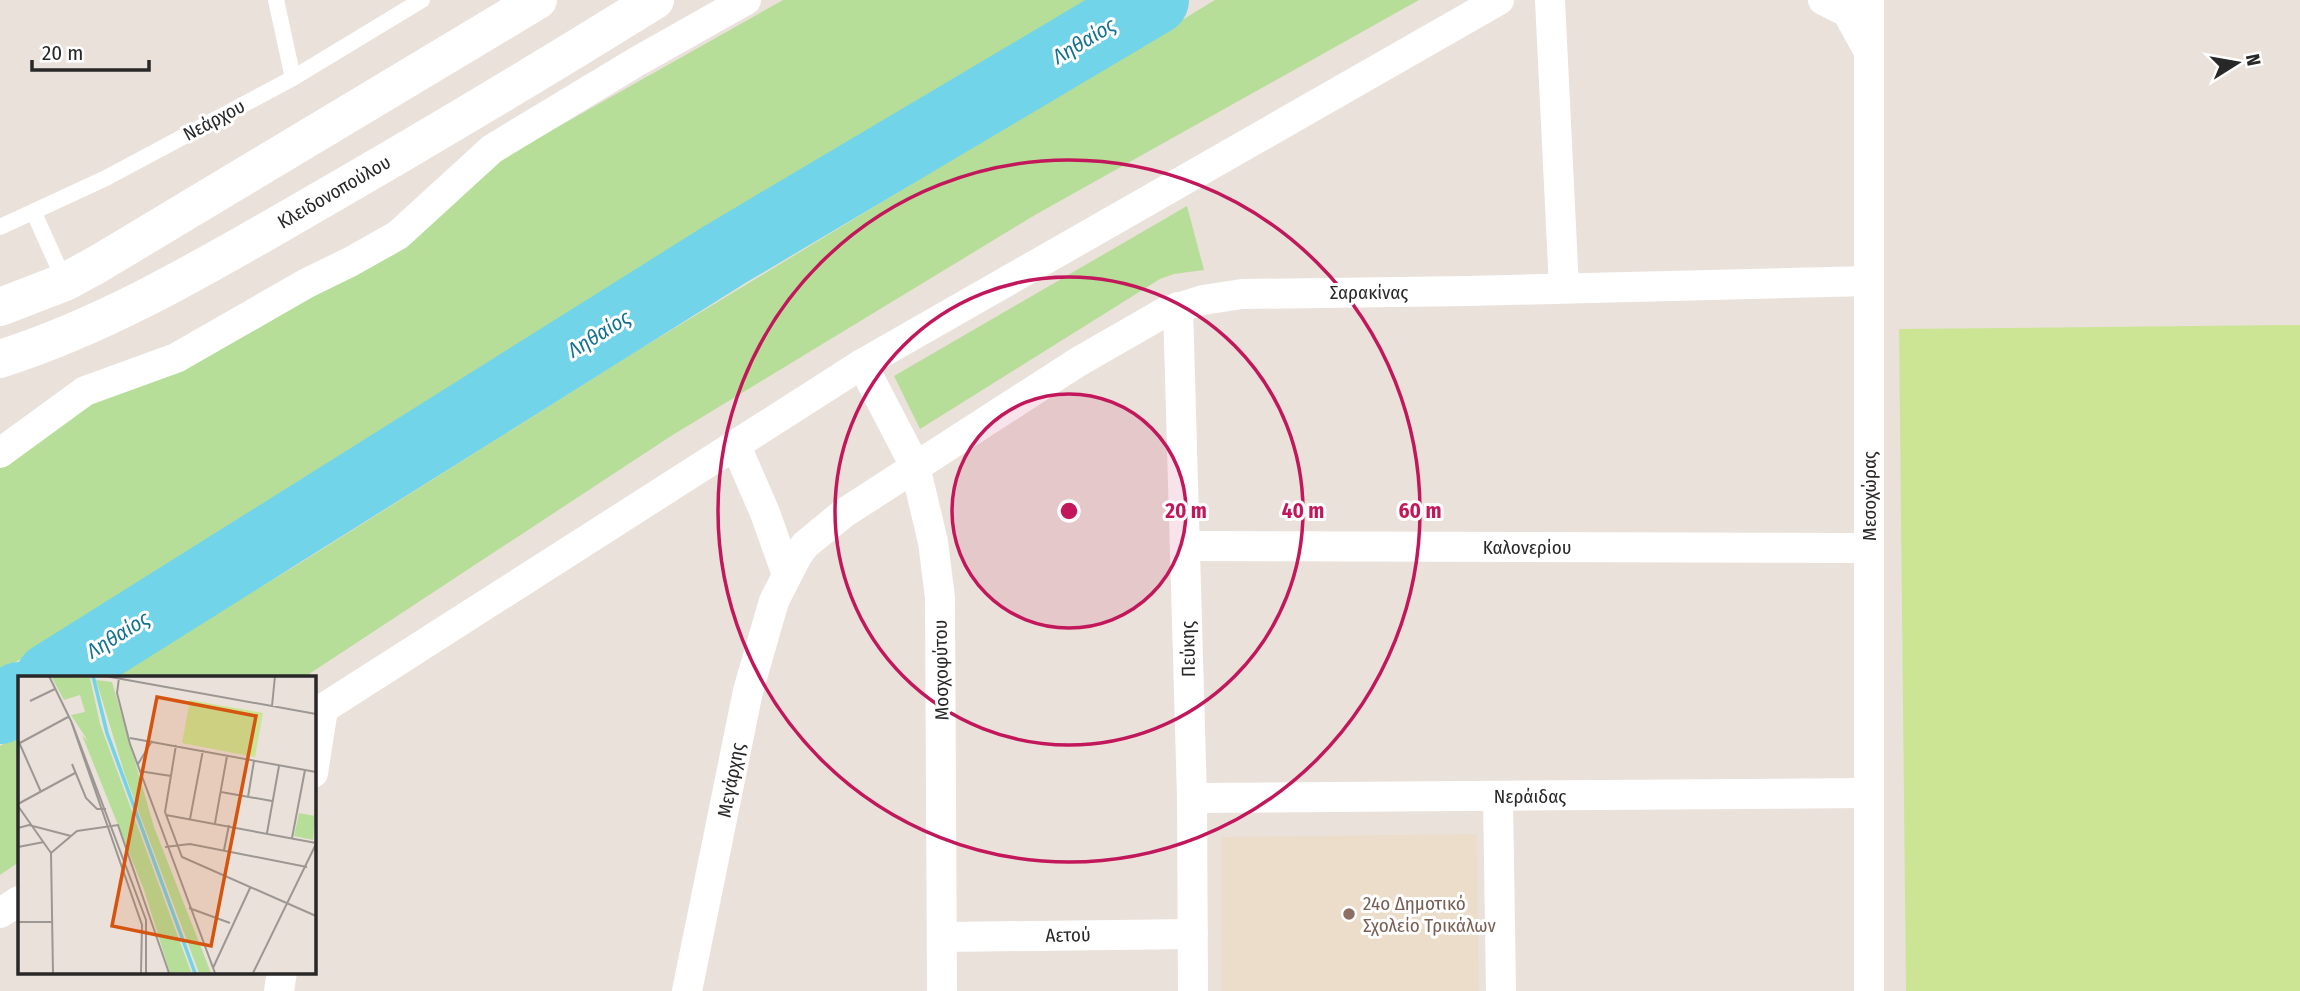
<svg xmlns="http://www.w3.org/2000/svg" width="2300" height="991" viewBox="0 0 2300 991" font-family="'Fira Sans Condensed',sans-serif">
<style>
.education{fill:#ebddca}
.green{fill:#b7de98}
.pitch{fill:#cbe594}
.lines{fill:none;stroke-linecap:round;stroke-linejoin:round}
.river{stroke:#71d4e8;stroke-width:70}
.lane{stroke:#fff;stroke-width:16}
.street{stroke:#fff;stroke-width:30}
.secondary{stroke:#fff;stroke-width:38}
.ring{fill:none;stroke:#c2185b;stroke-width:3.5}
.education-dot{fill:#8d6e63;stroke:#fff;stroke-width:2.5}
.labels{text-anchor:middle;dominant-baseline:central;stroke-width:6;stroke-linejoin:round;paint-order:stroke}
.street-label{font-size:19px;fill:#282828;stroke:#fff}
.education-label{font-size:19px;fill:#785e54;stroke:#fff;text-anchor:start}
.water-label{font-size:21px;font-style:italic;fill:#137290;stroke:#fff}
.inset-river{fill:none;stroke:#71d4e8;stroke-width:3.5}
.inset-road{fill:none;stroke:#9c9793;stroke-width:2}
.view{fill:#d5540f;fill-opacity:0.15;stroke:#d5540f;stroke-width:3.5}
.inset-edge{fill:none;stroke:#282828;stroke-width:3.5}
.centre{fill:#c2185b;stroke:#fff;stroke-width:3.5}
.ring-label{font-size:21px;text-anchor:middle;font-weight:bold;fill:#c2185b;stroke:#fff;stroke-width:6;stroke-linejoin:round;paint-order:stroke}
</style>
<rect width="100%" height="100%" fill="#eae1da"/>
<path class="education" d="M1477,834L1479,991H1221V837Z"/>
<g class="green">
<path d="M783,0H1099L532,339L0,672V466L74,413L471,183L508,155Z"/>
<path d="M1215,0H1419L1035,215L671,436L303,678H109L297,565L640,349Z"/>
<path d="M1187,206L1204,270L1174,274L1160,279L920,429L894,376Z"/>
<path d="M19,734V862L0,875V746Z"/>
</g>
<path class="pitch" d="M2300,325V991H1906L1899,329Z"/>
<g class="lines">
<g class="river">
<path d="M50,678L724,255L1154,0"/>
<path d="M0,709L19,697"/>
</g>
<g class="lane">
<path d="M276,0L293,78"/>
<path d="M34,213L65,282"/>
<path d="M0,227L106,178L293,78L422,0"/>
</g>
<g class="street">
<path d="M1550,0L1564,288"/>
<path d="M1823,0L1847,12L1868,50"/>
<path d="M1178,307L1192,798L1193,991"/>
<path d="M862,364L915,466L933,542L940,598L942,991"/>
<path d="M736,446L765,513L786,572"/>
<path d="M0,453L85,391L176,358L307,283L350,262L398,235L492,149L636,62L746,0"/>
<path d="M1186,546L1869,548"/>
<path d="M313,715L862,364L1499,0"/>
<path d="M313,773L323,709"/>
<path d="M1498,796L1501,991"/>
<path d="M1192,798L1869,793"/>
<path d="M0,913L19,901"/>
<path d="M944,937L1193,934"/>
<path d="M279,991L282,972"/>
<path d="M687,991L748,691L774,601L797,556L805,545L844,513L1078,362L1165,312L1203,300L1242,294L1469,291L1869,281"/>
<path d="M1869,991V0"/>
</g>
<g class="secondary">
<path d="M0,307L65,282L98,264L538,0"/>
<path d="M0,359C106,325 199,270 295,215C417,145 536,74 655,0"/>
</g>
</g>
<circle cx="1069" cy="511" r="117" fill="#c2185b" fill-opacity=".12"/>
<g class="ring">
<circle cx="1069" cy="511" r="117"/>
<circle cx="1069" cy="511" r="234"/>
<circle cx="1069" cy="511" r="351"/>
</g>
<circle class="education-dot" cx="1349" cy="914" r="7"/>
<g class="labels">
<g class="street-label">
<text transform="translate(214 120) rotate(-28)">Νεάρχου</text>
<text transform="translate(334 192) rotate(-30)">Κλειδονοπούλου</text>
<text x="1369" y="292">Σαρακίνας</text>
<text transform="translate(1869 496) rotate(-90)">Μεσοχώρας</text>
<text x="1527" y="547">Καλονερίου</text>
<text transform="translate(1188 649) rotate(-91)">Πεύκης</text>
<text transform="translate(941 670) rotate(-91)">Μοσχοφύτου</text>
<text transform="translate(731 780) rotate(-79)">Μεγάρχης</text>
<text x="1530" y="796">Νεράιδας</text>
<text transform="translate(1068 935) rotate(-1)">Αετού</text>
</g>
<g class="education-label">
<text x="1363" y="903">24ο Δημοτικό<tspan x="1363" dy="22">Σχολείο Τρικάλων</tspan></text>
</g>
<g class="water-label">
<text transform="translate(1084 41) rotate(-31)">Ληθαίος</text>
<text transform="translate(599 334) rotate(-32)">Ληθαίος</text>
<text transform="translate(118 635) rotate(-32)">Ληθαίος</text>
</g>
</g>
<g transform="translate(18 676)">
<rect width="298" height="298" fill="#eae1da"/>
<path d="M33,0L72,2L82,48L173,296L152,297L126,214L64,59L70,65L53,39L67,36L62,19L46,24ZM78,4L94,6L136,151L193,297H181L107,99ZM281,137L297,140L295,164L276,160Z" fill="#b7de98"/>
<path d="M172,24L245,37L237,81L164,67Z" fill="#cbe594"/>
<path class="inset-river" d="M75,0L89,57L177,297"/>
<path class="inset-road" d="M31,0L53,45L124,249L123,297M87,0L298,38M101,2L99,17L112,68L197,297M12,25L37,13M254,30L257,0M54,47L128,244V297M112,62L298,96M0,64L23,116M0,68L50,41M158,69L147,136L164,181L298,240M54,88L68,122L79,133H88M120,88L134,65M121,95L153,100M203,116L254,125M230,121L236,85M0,128L57,97M0,130L33,177L35,297M148,139L298,167M172,143L185,74M197,147L209,80M0,152L11,149L53,160M249,157L261,90M274,162L287,94M0,171L26,166M147,171L172,168L289,191M206,174L211,149M33,177L59,155L100,149L151,297M171,232L212,247M0,246H34M195,292L232,212M235,297L298,168"/>
<path class="view" d="M139,21L238,40L193,270L94,250Z"/>
<rect width="298" height="298" class="inset-edge"/>
</g>
<circle cx="1069" cy="511" r="10" class="centre"/>
<g class="ring-label">
<text x="1186" y="518">20 m</text>
<text x="1303" y="518">40 m</text>
<text x="1420" y="518">60 m</text>
</g>
<g transform="translate(2237 63) rotate(79)" stroke="#ffffff" stroke-width="5" paint-order="stroke">
<path d="M0-5L12 26L0 18L-12 26Z" fill="#282828"/>
<text y="-10" font-size="19" font-weight="bold" text-anchor="middle" fill="#282828">N</text>
</g>
<path d="M32 60v10h117v-10" fill="none" stroke="#282828" stroke-width="3.5"/>
<text x="42" y="60" font-size="21" fill="#282828" stroke="#ffffff" stroke-width="5" paint-order="stroke">20 m</text>
</svg>
